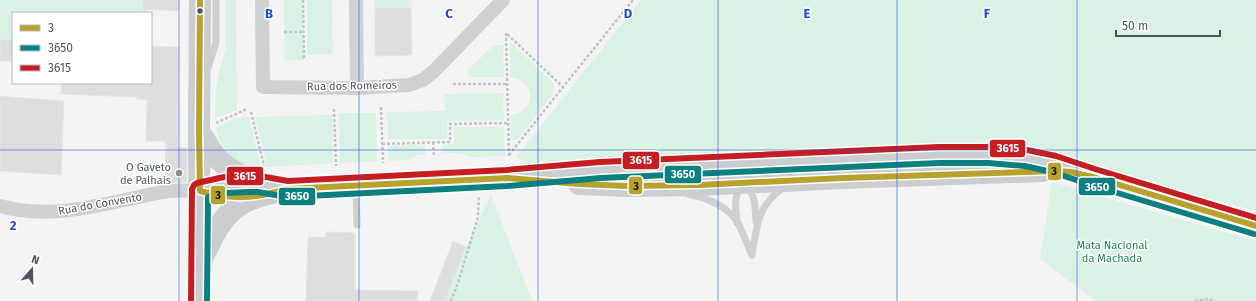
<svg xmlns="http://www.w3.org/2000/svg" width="1256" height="301" viewBox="0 0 1256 301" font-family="'Fira Sans',sans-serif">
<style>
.green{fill:#d9f2e3}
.building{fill:#ddddde;stroke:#e5e6e7}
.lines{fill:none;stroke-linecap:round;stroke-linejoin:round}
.path{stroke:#bcc7c4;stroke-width:2.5;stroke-dasharray:3 2;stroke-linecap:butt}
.lane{stroke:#ced0d2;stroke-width:7}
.street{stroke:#ced0d2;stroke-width:14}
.primary{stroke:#caced1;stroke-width:22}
.bus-1-casing{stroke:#fff;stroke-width:9}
.bus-2-casing{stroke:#fff;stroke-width:9}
.bus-3-casing{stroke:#fff;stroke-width:9}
.bus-1{stroke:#b7a22e;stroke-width:6}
.bus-2{stroke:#0c807e;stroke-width:6}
.bus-3{stroke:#c61d23;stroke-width:6}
.grid{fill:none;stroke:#1d4ed8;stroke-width:1;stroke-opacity:0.55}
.bus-dot{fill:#4a5661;stroke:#fff;stroke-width:1.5}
.poi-dot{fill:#868d94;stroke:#fff;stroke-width:1.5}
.labels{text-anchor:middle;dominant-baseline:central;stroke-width:3;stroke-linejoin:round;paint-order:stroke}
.street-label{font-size:11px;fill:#4a5661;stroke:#fff}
.poi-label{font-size:11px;fill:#4a5661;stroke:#fff;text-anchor:end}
.park-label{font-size:11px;fill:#17864f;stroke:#fff}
.grid-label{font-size:13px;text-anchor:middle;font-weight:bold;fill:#1d4ed8;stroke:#fff;stroke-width:3;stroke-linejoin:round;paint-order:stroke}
.line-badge{stroke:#fff;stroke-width:1.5}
.badge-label{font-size:11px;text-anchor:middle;font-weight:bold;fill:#fff}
.pale-badge-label{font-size:11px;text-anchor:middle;font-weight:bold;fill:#111}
</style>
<rect width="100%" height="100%" fill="#f4f4f4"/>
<g class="green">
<path d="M0,0H147V13H13V40H0Z"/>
<path d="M226,0H236L237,110L215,118L216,88L218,77L226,48Z"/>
<path d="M284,0H303L304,60H285Z"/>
<path d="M307,0H332L333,54L307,55Z"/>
<path d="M374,0H411V8H375Z"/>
<path d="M641,0H1256V211L1017,147L529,166L516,157Z"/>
<path d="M510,41L554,84V93L517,140H511V115C537,111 537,81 510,77Z"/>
<path d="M494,45H503L504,77H469V69Z"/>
<path d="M503,93L504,120L447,121V139H388L387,112L445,111V94Z"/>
<path d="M339,113H376L377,161L340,163Z"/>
<path d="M332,115L333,163L267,167L255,117Z"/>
<path d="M249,117L261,167C244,170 227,155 220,140C218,136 217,132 216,128L236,118Z"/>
<path d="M454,127H504L505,156L473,157L459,153H442V145L454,144Z"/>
<path d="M425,145V155H416L408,160L389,161L388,146Z"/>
<path d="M1052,182L1256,241V301H1096L1040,259Z"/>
<path d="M491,195L532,301H445L466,247Z"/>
</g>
<g class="building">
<path d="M143,0H179V11L143,9Z"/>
<path d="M375,8H411L412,55L375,56Z"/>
<rect x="0" y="40" width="13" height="21"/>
<path d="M151,46L179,47L178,147L187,148V182L165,183L166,141H146L147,100L137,99V97L61,94L62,83H151Z"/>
<path d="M0,96L64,101L61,175L0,171Z"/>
<path d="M326,232L355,233V290L418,291L417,301H306L308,237H326Z"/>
<path d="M453,241L466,247L449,291L445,301H430Z"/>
</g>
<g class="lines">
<g class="path">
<path d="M303,0L304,60"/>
<path d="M284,32H304"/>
<path d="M453,84H507"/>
<path d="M381,107L383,163"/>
<path d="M334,109L336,166"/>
<path d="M251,112L264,166"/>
<path d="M216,123L247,109"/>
<path d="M433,142L434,156"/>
<path d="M382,144L450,142V124L508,123"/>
<path d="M509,155L563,87"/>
<path d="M509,156L506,33L563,87L633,0"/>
<path d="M451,301L458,283L478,217L479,196"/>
<path d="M1195,301L1209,299L1214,301"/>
</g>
<g class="lane">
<path d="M208,68L216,43V0"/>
<path d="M747,187C756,196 755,210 756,222"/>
<path d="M356,188L357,225"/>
<path d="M688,194C707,198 727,205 738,223C743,233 747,244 752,255"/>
<path d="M737,223C736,210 733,197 741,187"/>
<path d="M752,255C757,225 757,206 784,187"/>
</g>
<g class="street">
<path d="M262,0L263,87L357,88L409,85L423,80L434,71L503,0"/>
<path d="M356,0L357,88"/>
<path d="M0,206C46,219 93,207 139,197C149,195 159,192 169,191C179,190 190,191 200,191"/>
</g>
<g class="primary">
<path d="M199,131C205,140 210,150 217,158C229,170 242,177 258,183"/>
<path d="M579,184L627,186L699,185L843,178L1042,171"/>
<path d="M200,191C219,186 239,182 259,184C268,185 278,187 287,189L507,178L600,170L716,165L939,155H988L1026,158L1054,164L1093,177L1256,226"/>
<path d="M202,259C212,239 221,216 241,204C253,197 267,194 280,191"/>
<path d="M199,301L200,262L199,131L200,0"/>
</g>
<defs>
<path id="bus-1" d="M200,0L199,131L200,191C234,200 253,199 287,189L507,178L579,184L627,186L699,185L843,178L1058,171L1071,172L1093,177L1256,226"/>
<path id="bus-2" d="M207,301L208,197L226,193L247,192H258L287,197L507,186L601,178L939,163H988L1025,166L1052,172L1091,185L1254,234"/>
<path id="bus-3" d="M191,301L192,189L194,185L197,183L224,177L247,176H260L288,181L506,170L600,162L939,147H989L1027,150L1056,156L1095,169L1256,218"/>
</defs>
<use href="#bus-1" class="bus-1-casing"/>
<use href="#bus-2" class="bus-2-casing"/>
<use href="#bus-3" class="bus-3-casing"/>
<use href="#bus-1" class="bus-1"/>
<use href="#bus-2" class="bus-2"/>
<use href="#bus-3" class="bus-3"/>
</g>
<path class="grid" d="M179,0V301M359,0V301M538,0V301M718,0V301M897,0V301M1077,0V301M0,150H1256"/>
<circle class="bus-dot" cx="200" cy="11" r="3.5"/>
<circle class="poi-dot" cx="179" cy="173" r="4"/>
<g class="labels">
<g class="street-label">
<text transform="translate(352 86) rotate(-1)">Rua dos Romeiros</text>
<text transform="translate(100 204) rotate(-10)">Rua do Convento</text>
</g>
<g class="poi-label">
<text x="171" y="167">O Gaveto<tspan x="171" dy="13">de Palhais</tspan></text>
</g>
<g class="park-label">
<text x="1112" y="245">Mata Nacional<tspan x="1112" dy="13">da Machada</tspan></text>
</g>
</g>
<g class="grid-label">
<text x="269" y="18">B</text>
<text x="449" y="18">C</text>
<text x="628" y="18">D</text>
<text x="807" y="18">E</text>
<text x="987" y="18">F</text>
<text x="13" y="230">2</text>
</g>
<g class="line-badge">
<rect x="989" y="139" width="37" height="19" rx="4" fill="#c61d23"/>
<rect x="622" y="151" width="38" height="19" rx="4" fill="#c61d23"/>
<rect x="1047" y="162" width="15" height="19" rx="4" fill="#b7a22e"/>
<rect x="664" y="165" width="38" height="19" rx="4" fill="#0c807e"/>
<rect x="226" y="166" width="38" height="20" rx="4" fill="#c61d23"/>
<rect x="628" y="176" width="15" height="19" rx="4" fill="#b7a22e"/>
<rect x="1078" y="177" width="38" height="19" rx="4" fill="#0c807e"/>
<rect x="210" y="185" width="16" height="20" rx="4" fill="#b7a22e"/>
<rect x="278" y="187" width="38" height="19" rx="4" fill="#0c807e"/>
</g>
<g class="badge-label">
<text x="1008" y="152">3615</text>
<text x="641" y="164">3615</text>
<text x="683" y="178">3650</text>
<text x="245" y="180">3615</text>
<text x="1097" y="191">3650</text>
<text x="297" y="200">3650</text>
</g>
<g class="pale-badge-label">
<text x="1054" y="175">3</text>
<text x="636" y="190">3</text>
<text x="218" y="199">3</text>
</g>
<rect x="12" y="12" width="140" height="72" fill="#ffffff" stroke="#b7bbc0"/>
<rect x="20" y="25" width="20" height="6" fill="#b7a22e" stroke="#b7bbc0"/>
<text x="48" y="32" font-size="12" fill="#4a5661">3</text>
<rect x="20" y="45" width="20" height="6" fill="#0c807e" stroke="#b7bbc0"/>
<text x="48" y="52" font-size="12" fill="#4a5661">3650</text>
<rect x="20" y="65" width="20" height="6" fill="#c61d23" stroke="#b7bbc0"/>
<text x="48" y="72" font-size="12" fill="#4a5661">3615</text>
<g transform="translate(32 269) rotate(20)" stroke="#ffffff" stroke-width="3" paint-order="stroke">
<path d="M0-3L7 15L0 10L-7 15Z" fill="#4a5661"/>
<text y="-6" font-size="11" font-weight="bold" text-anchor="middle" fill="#4a5661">N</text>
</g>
<path d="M1116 30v6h104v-6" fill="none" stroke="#4a5661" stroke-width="2"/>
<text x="1122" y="30" font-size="12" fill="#4a5661" stroke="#ffffff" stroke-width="3" paint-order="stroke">50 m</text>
</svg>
